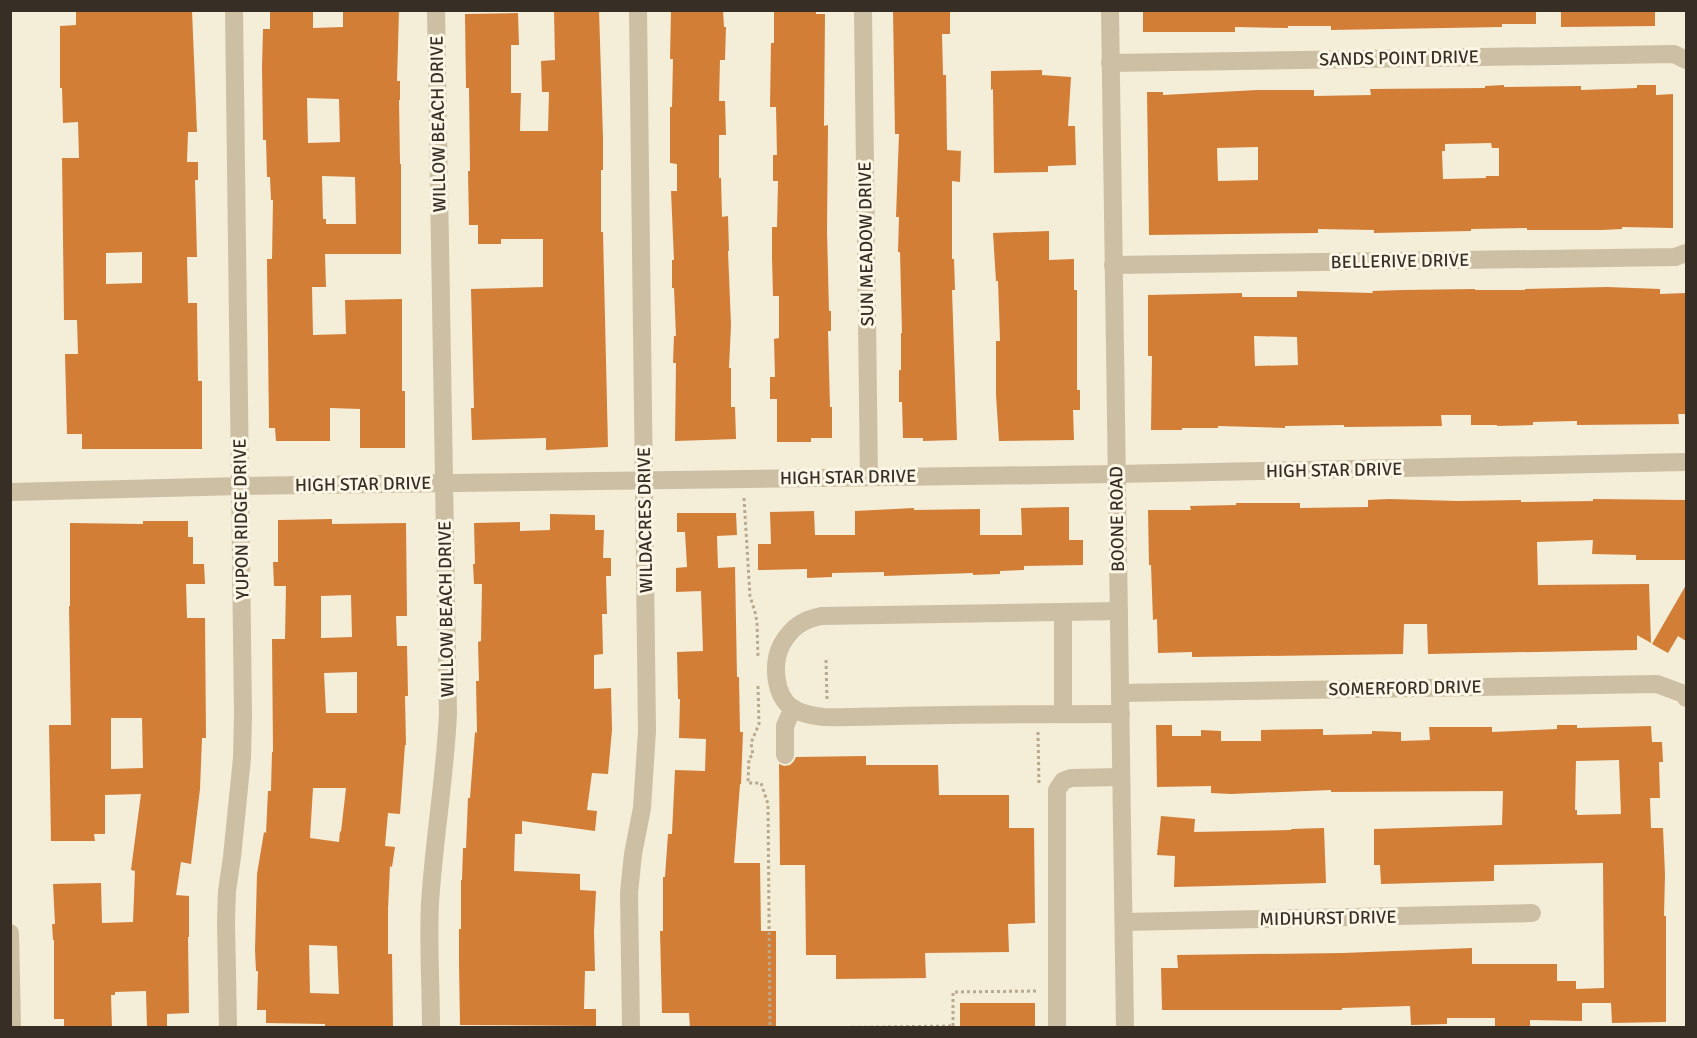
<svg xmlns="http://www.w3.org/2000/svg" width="1697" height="1038" viewBox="0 0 1697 1038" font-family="Signika,sans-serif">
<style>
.building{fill:#d37e37;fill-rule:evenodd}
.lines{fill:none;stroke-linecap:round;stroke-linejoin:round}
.path{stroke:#b9aa8d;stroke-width:3;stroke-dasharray:3 3;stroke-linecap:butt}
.minor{stroke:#cdbfa3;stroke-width:18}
.labels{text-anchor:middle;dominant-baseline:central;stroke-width:6;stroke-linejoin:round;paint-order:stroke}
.street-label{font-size:18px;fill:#372f26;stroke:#fbf6e5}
</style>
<rect width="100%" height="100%" fill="#f4edd8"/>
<g class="building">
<path d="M76,10H192L197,132H188L187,162H198V180H195L197,257H187L188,303H197L198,381H202V449H82V434H67L65,354H78L77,320H64L62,158H79L78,122L63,123L62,88H60V26L76,25ZM142,252V283L106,284V253Z"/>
<path d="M270,10H313V28L343,27V10H399L397,81H400V100H399L400,164H401V254H325L326,287H312L313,335L346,334L345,300L402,299V391H405V448H360V409L330,408V441H276L275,428H269L267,259H272L273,200H271L270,177H267L266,140H263L262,67L263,29H270ZM307,98L339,99L340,142L308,143ZM322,176L355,177L356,224H326V219H323Z"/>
<path d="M554,10H599L603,138V170H601V232H603L608,447L546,450V438L472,440L471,408H474L471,289L543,287V239H501V244H478V225H469L468,171H470L469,88H466L465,14L518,13L519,45H511V93H521L520,131H548L549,92H542L541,61L555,60Z"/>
<path d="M671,10H723L724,27H726L725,60H720L719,101H725L726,135H719V178H721L722,217L728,216L729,251H728L731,325L729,368H731V407H735L736,439L675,441L676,363H673L674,336H676L674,288H672V260H674L671,191H677V164L670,163V107H672L673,59H670Z"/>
<path d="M774,10H816V14H825L824,126L828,125L827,231L829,311H831V331H828L830,407H832V438H811V442H777V399H770V377H775L774,339L779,338V296H773L772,258V227H777L778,181H773V155H777L776,107H770L771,43H774Z"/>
<path d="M893,10H950V34H942L943,75H946L947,150L961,151L960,182L952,181V259H954L955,290H952L957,440L923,441V438H903L902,402H899V370H901V333H902L900,252H898L899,217H896L899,134H895Z"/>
<path d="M1143,10H1536V24H1502V27L1331,30V26H1288V28L1235,27V32H1143Z"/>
<path d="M1561,10H1655V26L1561,27Z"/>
<path d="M1042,70V75L1071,77L1068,126H1075L1076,165L1048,166V172L994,173L993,89L991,90V71Z"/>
<path d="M1504,85V87L1581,86V90L1637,88V85H1656V95L1673,94V228L1622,227V229L1602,230H1527V228L1471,229V231L1374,233V230L1318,229V233L1149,235L1147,92H1163V95L1257,90H1314V96L1371,95L1370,89L1485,88V86ZM1491,143L1492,148H1499V176H1486V178L1443,179L1442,151H1445V144ZM1258,147V180L1218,181L1217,148Z"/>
<path d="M1049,231V260L1074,259V290H1077V390H1080V410H1073L1074,440L999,441L996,395V341H1000L998,281H996L993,233Z"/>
<path d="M1607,287L1660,289V294L1686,293V414H1678L1679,424L1577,425V421L1533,422V425L1497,426V425H1471V415H1441L1442,426L1344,427V425L1285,426V428L1218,426V428H1182V430H1151L1152,356H1148V295L1242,293V297H1297V291L1373,293L1372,291L1402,290L1475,289V290H1525V289ZM1254,336L1297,337L1298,365L1255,366Z"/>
<path d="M1389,499L1458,501L1521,500V502L1593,501V499L1686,500V560H1636V555L1592,554L1593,540L1537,542L1538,585L1649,584L1651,643L1637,635V650L1428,654L1427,624H1404L1403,654L1192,657V652L1158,653L1157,619L1153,620L1151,565H1149L1148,510H1191L1190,506L1236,505V503H1300V508L1368,507V500Z"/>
<path d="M1069,507V540H1083V565L1024,566V570L1000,571V574L973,575V573L884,576V572L832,573V577L807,578V569L758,570V544H771L770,512L814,511L815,535H855V511L914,508V510L980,509V535H1022L1021,508Z"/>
<path d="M677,513H736L737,535L717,536L718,568L735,567L737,677H739L740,732H743L741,784H740L734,863H760L761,931H776V1028H690L689,1013H662L660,931H663V877H665L668,834H672L675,770L705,771L706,739L679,738L680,699H678L677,652L703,651L701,591L676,592V568L687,567L685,532H677Z"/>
<path d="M550,514L595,515V530H604L603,558H611V576H606L607,614H602L603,654L594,655V689L611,688L612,730L608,774L592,773L587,810L597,811L595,831L522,821V834H515L514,871L580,874V890L596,891L594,932L595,971H585L584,1009H596V1026L460,1025L459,963V929H461V880H462L463,848H466L468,798H470L475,732L477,733L476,681H479L478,642L481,641L482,584H474L473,564H475L474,523L520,522V531L550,530Z"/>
<path d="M332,519V524L406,523L407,616H396L397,646H407L408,696H405L406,745H405L400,814L388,813L385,846L395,847L392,867L390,866L388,909V954H392L393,1028H325V1024L266,1023V1010H257L258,971H256L255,950L257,874L264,832L266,833L268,791H271L272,752H273L272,639H285L286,586H274L273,562H278V520ZM351,595L352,637L321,638V596ZM357,672V713H326L324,673ZM313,788H346L341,832L340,831L339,842L310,838ZM309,945L337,946L339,994L310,993Z"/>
<path d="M143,521H188V537H193V564H204L205,584H186L187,618H205L206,738H202L200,789L191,864L181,862L176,895L189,896V937H188L189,1013L167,1014V1028H147L146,991L115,992V995H111L112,1028H64V1019H54V940H53L52,924H55L53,884L101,883L102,923L133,922L135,871L131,870L141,794L105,795V834H94L95,841H51L49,725H71L69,606H70V523L143,524ZM111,718H142L143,768L111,769Z"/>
<path d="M1686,585V641L1678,636L1668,653L1652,644Z"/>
<path d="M1156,725H1172V736H1201V730L1221,731V741H1261V730L1323,729V735L1372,734V731L1401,732V741L1430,740L1429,727H1492V732L1557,729V725H1577V728L1651,726L1652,742H1662L1663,762H1659L1660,798H1650L1651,828H1663L1665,874L1664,916H1666V1022L1612,1023L1611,1003H1582V1021L1530,1020V1026H1495V1018H1447V1024L1411,1025L1410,1006L1342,1008V1010H1162L1161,968H1178L1177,955L1343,953L1472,948V964H1557V981H1576V989L1604,988L1603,863L1494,865V881L1381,884L1380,865H1374V829L1502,825L1503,791L1331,792V790L1231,794L1211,793V786L1157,787ZM1619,760L1621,814L1577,815V810H1575L1576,761Z"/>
<path d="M866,756V765H938L939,795H1009V828H1034L1035,923L1008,924L1009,952L925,953L926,978L836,979V955H806L805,865H780L779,764L784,766L790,765L794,761L796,757Z"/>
<path d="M1161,816L1195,819L1194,832L1291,830V829L1324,828L1326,883L1174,887L1175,856L1157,855Z"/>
<rect x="960" y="1003" width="75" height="25"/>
</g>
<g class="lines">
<g class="path">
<path d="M744,498L750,596L755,612L757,622L758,658"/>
<path d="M826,660L827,700"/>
<path d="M758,686L759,724L751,743L753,755L749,758L748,783H761L768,804L770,1028"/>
<path d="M1038,732L1039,786"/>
<path d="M953,1026V992L1038,991"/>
<path d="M804,1028L953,1026"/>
</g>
<g class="minor">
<path d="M863,10L869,477"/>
<path d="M1110,10L1125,1028"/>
<path d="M1110,63L1674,54L1686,60"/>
<path d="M1113,265L1675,257L1686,253"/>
<path d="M10,492L241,486L1117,474L1686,462"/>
<path d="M1119,611L821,616C802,620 791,628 782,644C772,662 774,695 792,708C800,713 814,716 823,717C865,718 909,715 951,715C1008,714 1064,714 1121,714"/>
<path d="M1063,612V714"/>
<path d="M1120,693L1657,684L1684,694L1686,698"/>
<path d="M785,755V726L793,708"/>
<path d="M1124,922L1532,913"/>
<path d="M10,933L12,1028"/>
<path d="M228,1028L226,922L227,891L232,857L242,758L243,714L234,10"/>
<path d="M431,1028C431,986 428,944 430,903C434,840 445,777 448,714L436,10"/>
<path d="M631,1028L629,893L633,854L642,808L647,731L638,10"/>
<path d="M1057,1028V790L1063,781L1071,778L1121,777"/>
</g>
</g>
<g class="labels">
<g class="street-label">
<text transform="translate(1399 58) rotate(-1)">SANDS POINT DRIVE</text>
<text transform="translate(438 124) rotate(-91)">WILLOW BEACH DRIVE</text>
<text transform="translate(866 244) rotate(-91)">SUN MEADOW DRIVE</text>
<text transform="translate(1400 261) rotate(-1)">BELLERIVE DRIVE</text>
<text transform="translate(1334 470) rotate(-1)">HIGH STAR DRIVE</text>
<text transform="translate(848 477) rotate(-1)">HIGH STAR DRIVE</text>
<text transform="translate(363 484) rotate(-1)">HIGH STAR DRIVE</text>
<text transform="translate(241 519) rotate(-91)">YUPON RIDGE DRIVE</text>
<text transform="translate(1117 519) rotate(-91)">BOONE ROAD</text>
<text transform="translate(645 520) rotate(-91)">WILDACRES DRIVE</text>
<text transform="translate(446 609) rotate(-91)">WILLOW BEACH DRIVE</text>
<text transform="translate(1405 688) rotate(-1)">SOMERFORD DRIVE</text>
<text transform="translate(1328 918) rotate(-1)">MIDHURST DRIVE</text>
</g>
</g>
<rect width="1697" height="1038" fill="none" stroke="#372f26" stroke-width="24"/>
</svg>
